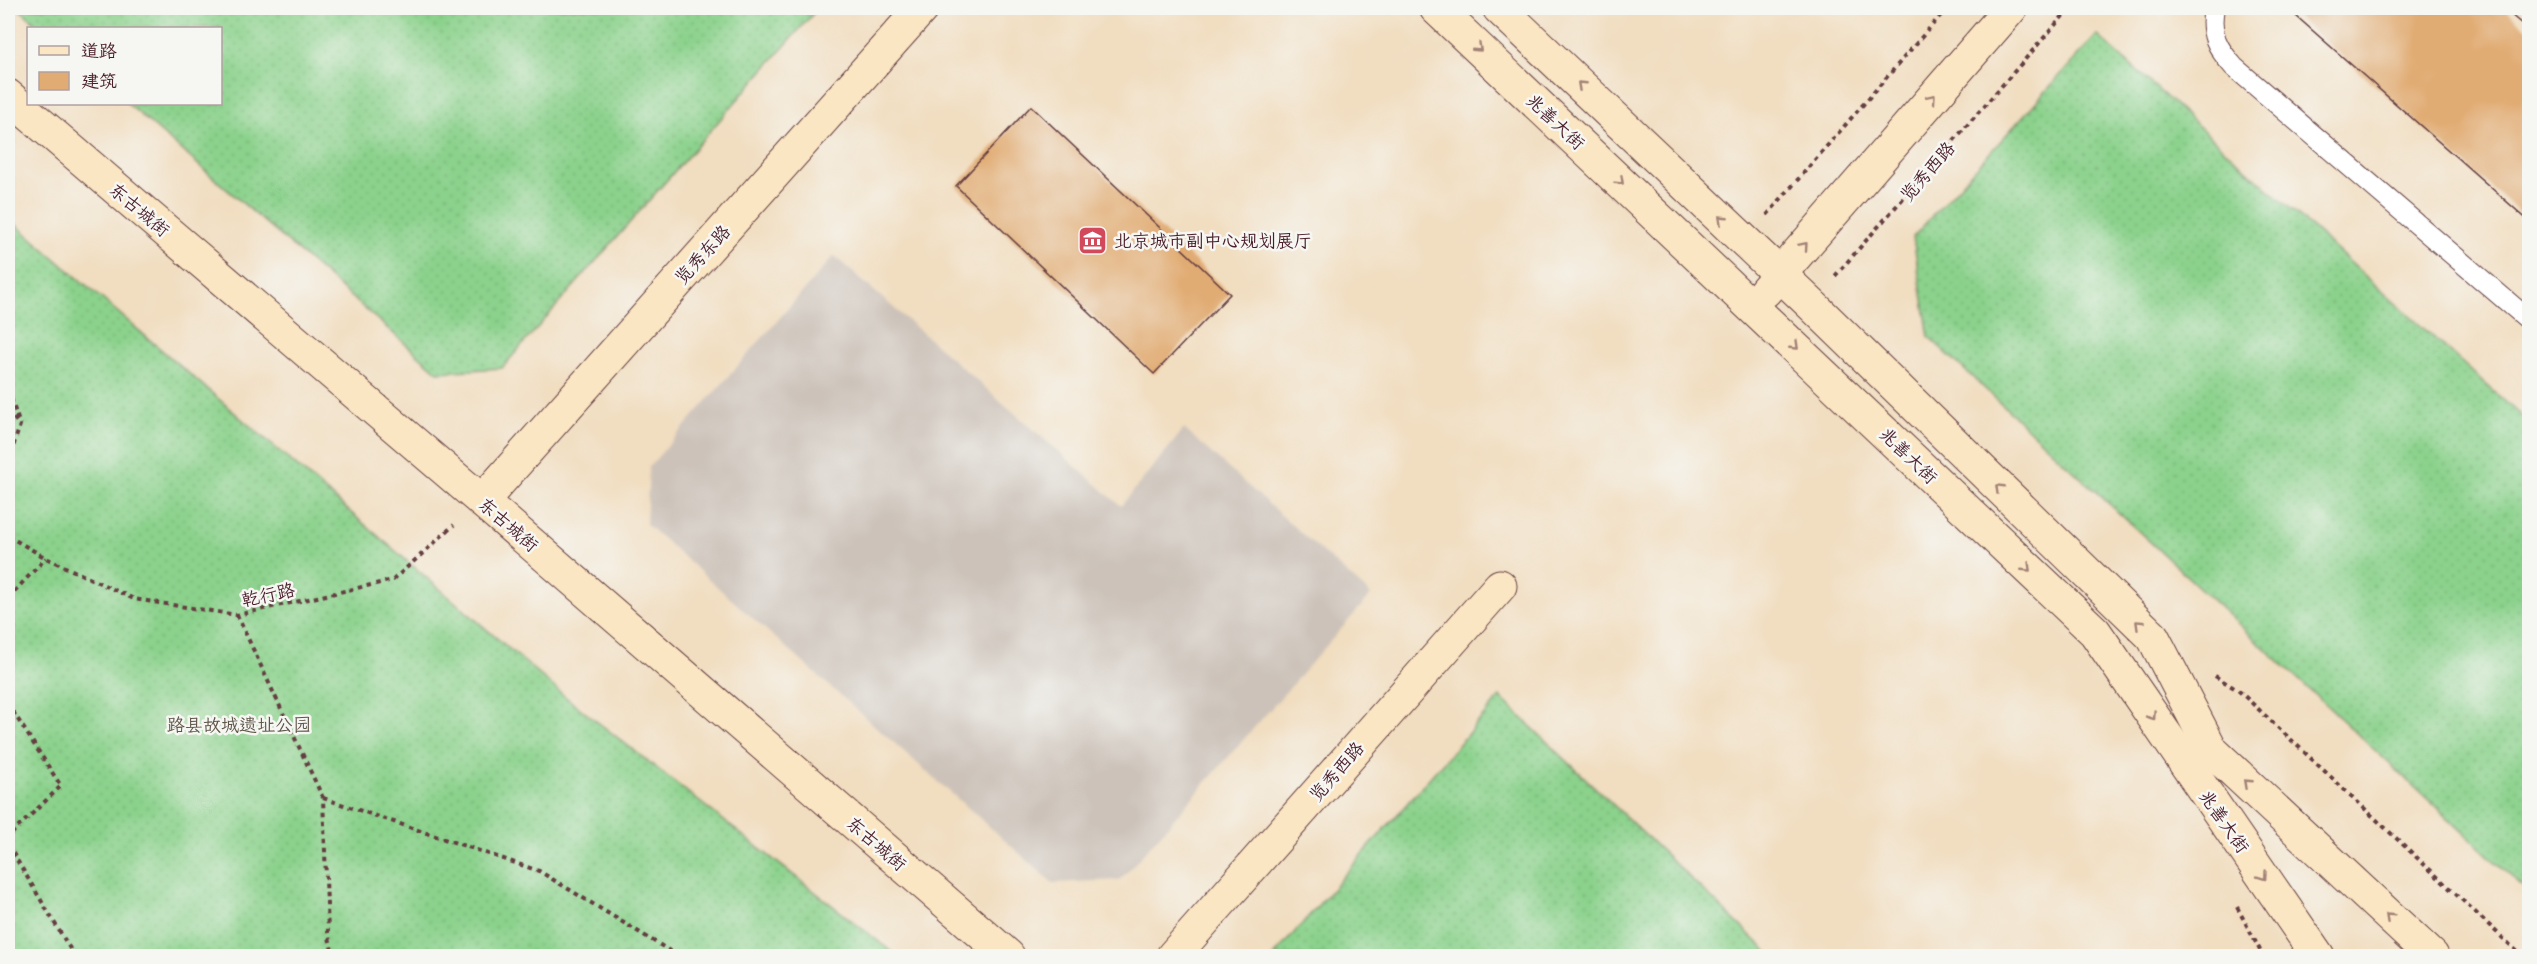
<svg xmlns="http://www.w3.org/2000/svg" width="2537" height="964" viewBox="0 0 2537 964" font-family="Mali,'LXGW WenKai TC',sans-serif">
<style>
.industrial{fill:#ccc2b9}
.grass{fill:url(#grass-dots);stroke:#6a785c;stroke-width:1.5}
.building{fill:#e1ac73}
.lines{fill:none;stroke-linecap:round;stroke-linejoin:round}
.lane-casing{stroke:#633c41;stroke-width:22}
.secondary-casing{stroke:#633c41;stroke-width:35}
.path{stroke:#633c41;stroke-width:4;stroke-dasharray:4.5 4.5;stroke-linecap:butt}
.lane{stroke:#fff;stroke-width:20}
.secondary{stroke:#fbe6c3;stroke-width:33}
.oneway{stroke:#a28277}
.labels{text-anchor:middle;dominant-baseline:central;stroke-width:5;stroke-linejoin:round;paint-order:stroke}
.street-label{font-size:18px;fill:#4a1f2b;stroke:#f6f6f2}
.poi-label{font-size:18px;fill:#4a1f2b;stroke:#f6f6f2;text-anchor:start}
.park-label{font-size:18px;fill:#5e5548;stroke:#f6f6f2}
</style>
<defs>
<pattern id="grass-dots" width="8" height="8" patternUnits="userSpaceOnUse" patternTransform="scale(1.5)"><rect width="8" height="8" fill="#8bd28c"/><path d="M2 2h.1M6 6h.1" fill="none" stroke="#79b479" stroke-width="1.8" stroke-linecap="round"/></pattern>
</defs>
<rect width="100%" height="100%" fill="#f6f6f2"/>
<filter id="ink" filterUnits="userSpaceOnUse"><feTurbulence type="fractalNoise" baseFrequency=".0167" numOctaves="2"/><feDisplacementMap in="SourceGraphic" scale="12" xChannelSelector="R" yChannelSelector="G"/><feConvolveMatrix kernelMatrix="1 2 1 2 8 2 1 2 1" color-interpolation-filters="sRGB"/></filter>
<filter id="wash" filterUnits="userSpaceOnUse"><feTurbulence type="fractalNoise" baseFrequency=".008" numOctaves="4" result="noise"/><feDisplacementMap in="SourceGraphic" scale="24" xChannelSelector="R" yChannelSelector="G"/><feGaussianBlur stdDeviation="1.35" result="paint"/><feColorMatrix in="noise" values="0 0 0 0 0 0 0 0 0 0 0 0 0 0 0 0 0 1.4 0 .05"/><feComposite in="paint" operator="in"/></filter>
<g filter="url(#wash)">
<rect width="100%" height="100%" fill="#f1ddbf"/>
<path class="industrial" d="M834,256L1121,506L1184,429L1371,595L1120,880L1053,883L646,524L649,467Z"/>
<g class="grass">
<path d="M18,8H818L502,368L438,372L128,104H220V28H42Z"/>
<path d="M2097,35L2529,423V893L1929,337L1913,237Z"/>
<path d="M8,218L563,695L897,956H8Z"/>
<path d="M1500,697L1772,956H1274Z"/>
</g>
<g id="blocks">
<g class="building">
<path d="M2287,8H2503L2530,31V222Z"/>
<path d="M1031,106L1230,294L1154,374L956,186Z"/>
</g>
</g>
</g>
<g filter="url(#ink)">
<use href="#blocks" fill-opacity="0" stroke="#633c41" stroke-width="1.5"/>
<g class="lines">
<defs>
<path id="lane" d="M2214,8C2209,33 2217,48 2234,67L2530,321"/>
<g id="secondary">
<path d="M1436,8L2095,632L2318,956"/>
<path d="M1499,8L1811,304L2153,637L2212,751L2432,956"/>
<path d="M8,96L482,501L1008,956"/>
<path d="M1765,291L2011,8"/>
<path d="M482,501L922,8"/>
<path d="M1173,956L1500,586"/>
</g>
</defs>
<use href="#lane" class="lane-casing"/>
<use href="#secondary" class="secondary-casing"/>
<g class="path">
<path d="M1767,215L1947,8"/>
<path d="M1835,276L2070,8"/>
<path d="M8,390L20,425L8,463"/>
<path d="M8,411L17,422"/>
<path d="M8,536L46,558L134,599L237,615L393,580L454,525"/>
<path d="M8,598L46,558"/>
<path d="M237,615L323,798L328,932L333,956"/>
<path d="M2215,676L2239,691L2522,956"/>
<path d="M8,704L61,786L8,837"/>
<path d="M323,798L539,871L678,956"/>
<path d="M8,845L72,952L69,956"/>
<path d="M2237,907L2263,956"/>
</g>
<use href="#lane" class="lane"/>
<use href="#secondary" class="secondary"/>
</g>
<defs><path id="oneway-chevron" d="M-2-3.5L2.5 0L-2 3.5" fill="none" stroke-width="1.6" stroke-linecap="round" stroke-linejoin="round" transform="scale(1.5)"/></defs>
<g class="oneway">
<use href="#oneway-chevron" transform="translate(1478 48) rotate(43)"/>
<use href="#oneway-chevron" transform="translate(1581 85) rotate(-137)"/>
<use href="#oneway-chevron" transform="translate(1932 98) rotate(-49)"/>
<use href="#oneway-chevron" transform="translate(1620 181) rotate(43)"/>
<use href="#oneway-chevron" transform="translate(1722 219) rotate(-137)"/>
<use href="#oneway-chevron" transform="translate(1804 246) rotate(-49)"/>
<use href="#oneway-chevron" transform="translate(1795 346) rotate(44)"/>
<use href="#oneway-chevron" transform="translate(1999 488) rotate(-136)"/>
<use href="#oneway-chevron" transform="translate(2027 568) rotate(44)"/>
<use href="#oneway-chevron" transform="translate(2139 624) rotate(-136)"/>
<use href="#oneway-chevron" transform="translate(2152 716) rotate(55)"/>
<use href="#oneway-chevron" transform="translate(2247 783) rotate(-137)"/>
<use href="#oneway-chevron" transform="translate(2263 876) rotate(55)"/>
<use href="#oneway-chevron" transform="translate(2389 917) rotate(-137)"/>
</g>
</g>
<defs>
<symbol id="museum-square" viewBox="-11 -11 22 22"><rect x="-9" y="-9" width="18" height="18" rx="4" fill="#d1495b" stroke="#f6f6f2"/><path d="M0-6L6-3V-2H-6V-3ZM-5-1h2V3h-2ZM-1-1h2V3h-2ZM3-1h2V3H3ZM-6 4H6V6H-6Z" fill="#fff"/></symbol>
</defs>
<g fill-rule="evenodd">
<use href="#museum-square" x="1076" y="224" width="33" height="33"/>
</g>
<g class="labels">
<g class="street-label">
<text transform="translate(1556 121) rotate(43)">兆善大街</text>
<text transform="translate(1927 171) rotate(-49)">览秀西路</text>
<text transform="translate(140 209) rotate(40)">东古城街</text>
<text transform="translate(702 254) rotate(-48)">览秀东路</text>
<text transform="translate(1909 455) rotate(44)">兆善大街</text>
<text transform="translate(509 524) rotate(41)">东古城街</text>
<text transform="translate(268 594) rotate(-12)">乾行路</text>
<text transform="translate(1336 771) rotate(-49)">览秀西路</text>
<text transform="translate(2225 821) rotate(55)">兆善大街</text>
<text transform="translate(877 843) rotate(41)">东古城街</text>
</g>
<g class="poi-label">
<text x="1114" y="240">北京城市副中心规划展厅</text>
</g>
<g class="park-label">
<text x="239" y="724">路县故城遗址公园</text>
</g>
</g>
<rect width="2537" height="964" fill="none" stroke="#f6f6f2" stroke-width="30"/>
<rect x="27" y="27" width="195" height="78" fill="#f6f6f2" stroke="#b1a0a2" stroke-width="1.5"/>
<rect x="39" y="46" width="30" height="9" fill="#fbe6c3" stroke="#b1a0a2" stroke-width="1.5"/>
<text x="81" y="57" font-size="18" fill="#4a1f2b">道路</text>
<rect x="39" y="72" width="30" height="18" fill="#e1ac73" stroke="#b1a0a2" stroke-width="1.5"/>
<text x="81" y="87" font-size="18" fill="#4a1f2b">建筑</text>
</svg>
